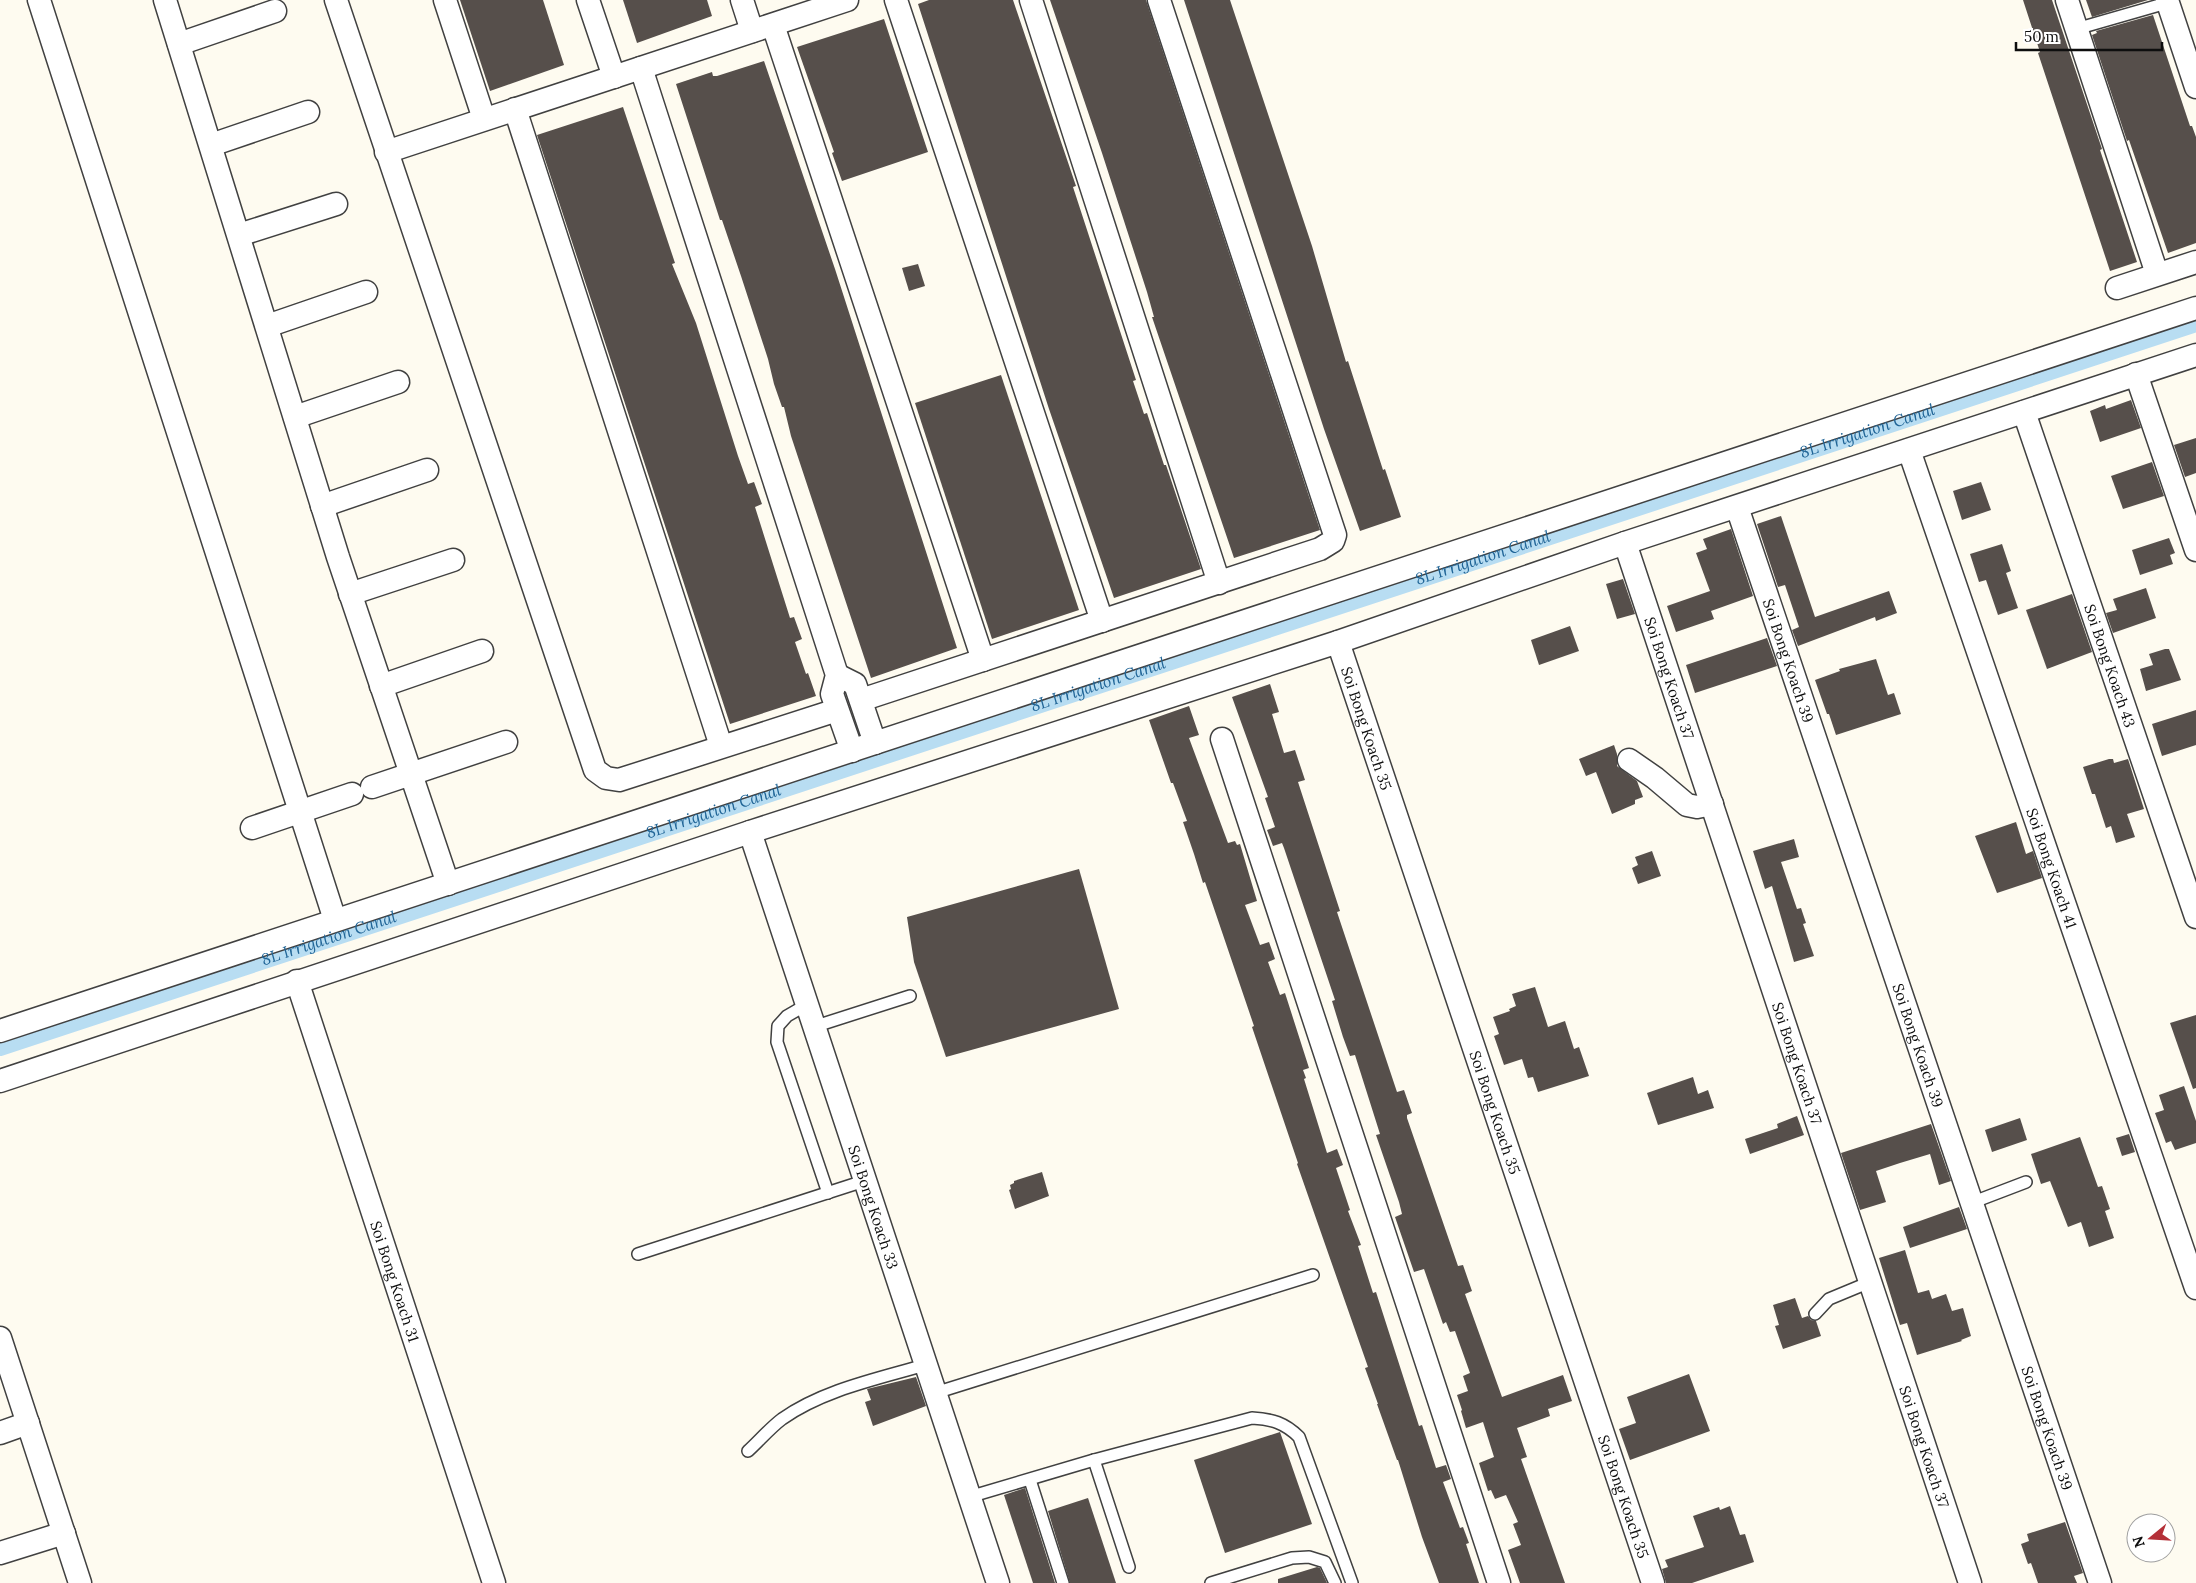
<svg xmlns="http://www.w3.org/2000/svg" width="2196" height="1583" viewBox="0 0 2196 1583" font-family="Lora,serif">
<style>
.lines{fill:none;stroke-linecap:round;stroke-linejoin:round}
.canal{stroke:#b8ddf2;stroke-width:20}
.building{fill:#564f4b}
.service-casing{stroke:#414141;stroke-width:14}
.minor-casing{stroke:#414141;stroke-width:25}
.service{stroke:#fff;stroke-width:11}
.minor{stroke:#fff;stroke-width:22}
.labels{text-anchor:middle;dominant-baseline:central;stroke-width:5;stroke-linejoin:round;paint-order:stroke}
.street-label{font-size:15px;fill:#0e0e0e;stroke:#fff}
.water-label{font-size:16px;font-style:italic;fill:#206597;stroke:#fff}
</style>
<rect width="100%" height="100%" fill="#fefbf0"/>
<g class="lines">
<path class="canal" id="s1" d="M0,1046L2196,322"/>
</g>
<g class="building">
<path d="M460,0H543L564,65L490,91Z"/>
<path d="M623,0H707L712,16L637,43Z"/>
<path d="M929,0H1013L1076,186L1073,187L1136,380L1133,381L1144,414L1147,413L1164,465H1166L1201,569L1114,598L1049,409L918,4Z"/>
<path d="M1050,0H1146L1320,530L1234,558L1152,317H1154L1147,292L1102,153Z"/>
<path d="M1184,0H1230L1312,246L1346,362L1348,361L1383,470L1385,469L1401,517L1360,531L1324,429Z"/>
<path d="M2023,0H2052L2102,149L2100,150L2137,262L2110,271L2038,53L2040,52Z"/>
<path d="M2086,0H2148L2092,17Z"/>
<path d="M2153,15L2190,126H2192L2196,137V243L2168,253L2129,140L2127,141L2092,35L2097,33L2096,31Z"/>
<path d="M884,19L928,152L842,181L832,153L834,152L797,47Z"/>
<path d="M764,61L835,269L957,648L871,678L791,436L784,407H782L774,384L768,359L741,276L722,220H720L676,84L712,72L713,76H717Z"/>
<path d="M623,107L675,263L672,264L696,323L738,456L748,484L754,482L762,504L755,507L790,618L794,617L802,639L795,642L806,674L808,673L816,696L730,724L537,135Z"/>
<path d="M918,264L925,286L909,291L902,268Z"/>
<path d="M1001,375L1079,610L992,639L915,403Z"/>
<path d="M2131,400L2141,428L2100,442L2090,411L2105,405L2106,409Z"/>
<path d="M2196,438V473L2185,477L2174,445Z"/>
<path d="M2152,462L2164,496L2123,509L2111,476Z"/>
<path d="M1981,482L1991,510L1962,520L1953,491Z"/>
<path d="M1781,516L1815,617L1889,591L1897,613L1876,621L1875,617L1798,646L1792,630L1799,627L1785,585L1778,587L1757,524Z"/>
<path d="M1731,529L1753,596L1711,611L1714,619L1676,632L1667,606L1710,591L1696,553L1707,549L1703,539Z"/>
<path d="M2169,538L2175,553L2170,555L2173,564L2140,575L2132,550Z"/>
<path d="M2002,544L2011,571L2006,573L2018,608L1998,615L1986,580L1979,582L1970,554Z"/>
<path d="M1623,579L1635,614L1617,619L1606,584Z"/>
<path d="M2146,588L2156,618L2113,633L2106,613L2117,610L2113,599Z"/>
<path d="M2072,594L2092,652L2047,669L2026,610Z"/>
<path d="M1570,626L1579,651L1539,665L1531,640Z"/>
<path d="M1767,638L1777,666L1695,693L1686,665Z"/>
<path d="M2165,649H2169L2181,680L2146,691L2140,669L2153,665L2149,654Z"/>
<path d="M1876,659L1888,695L1894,693L1901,714L1836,735L1829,714H1827L1815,680L1840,671L1839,669Z"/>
<path d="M1270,684L1279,712L1272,714L1284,753L1295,750L1305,780L1298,782L1340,911L1337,912L1397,1092L1404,1090L1412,1113L1407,1115V1118L1458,1266L1463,1265L1472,1291L1465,1294L1502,1397L1563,1375L1572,1401L1548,1409L1550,1416L1517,1428L1527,1457L1521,1459L1565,1583H1520L1508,1550L1521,1545L1513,1524L1518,1522L1506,1495L1495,1499L1491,1490L1488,1491L1479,1463L1494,1457L1483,1422L1466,1428L1461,1411L1462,1410L1457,1395L1468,1391L1463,1376L1470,1373L1455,1331L1450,1332L1446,1322L1443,1324L1424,1269L1414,1272L1395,1217L1402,1214L1399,1202L1376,1135L1380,1134L1355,1055L1350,1056L1343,1037L1332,1001L1335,1000L1284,848L1282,843L1273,846L1267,830L1275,827L1265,798L1268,797L1232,697Z"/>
<path d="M1189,706L1199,735L1189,738L1228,843L1235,841L1237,845L1240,844L1257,901L1245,905L1260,945L1269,942L1275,959L1268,962L1280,995L1285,993L1309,1068L1303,1070L1306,1078L1304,1079L1327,1153L1337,1149L1343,1165L1336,1168L1350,1210L1348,1211L1361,1245L1358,1246L1373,1293L1376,1292L1419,1426L1422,1425L1436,1468L1446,1465L1451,1479L1443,1482L1460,1528L1463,1527L1469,1543L1466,1544L1479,1583H1439L1422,1537L1398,1460H1397L1377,1404H1378L1365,1368L1368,1367L1297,1164L1298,1163L1252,1027L1254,1026L1205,882L1203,883L1194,854L1183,822L1187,821L1173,783H1171L1149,720Z"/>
<path d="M2196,710V745L2162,756L2152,724Z"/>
<path d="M1614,745L1617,754V766L1637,781L1643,797L1635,800V804L1612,814L1596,772L1586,776L1579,759Z"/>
<path d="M2109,759H2113L2114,763L2128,759L2144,809L2127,814L2135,837L2116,843L2111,826L2106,828L2095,794H2092L2083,767Z"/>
<path d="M2016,822L2026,854L2033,851L2042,878L1997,893L1975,836Z"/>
<path d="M1794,839L1799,857L1781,862L1797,909L1801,908L1806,923L1803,924L1814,956L1794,962L1772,886L1765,889L1753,851Z"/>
<path d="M1652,851L1661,876L1638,884L1632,868L1638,865L1635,857Z"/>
<path d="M1079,869L1119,1009L946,1057L914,962L907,917Z"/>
<path d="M1535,987L1548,1027L1565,1021L1574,1049L1579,1047L1589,1076L1538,1092L1533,1077L1528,1078L1522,1059L1504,1065L1494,1036L1499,1034L1493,1017L1510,1011L1509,1009L1516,1006L1512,994Z"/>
<path d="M2196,1015V1088L2193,1089L2170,1023Z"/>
<path d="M1693,1077L1698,1094L1708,1090L1714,1108L1658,1125L1647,1093Z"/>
<path d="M2184,1086L2196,1121V1143L2175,1150L2171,1141L2166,1143L2155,1113L2164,1110L2159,1095Z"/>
<path d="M1797,1116L1804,1135L1750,1154L1745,1139L1778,1128L1777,1124Z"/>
<path d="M2020,1118L2027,1140L1992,1152L1985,1130Z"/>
<path d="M1931,1124L1951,1181L1939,1185L1930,1154L1900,1163L1876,1171L1886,1202L1860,1210L1841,1153Z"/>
<path d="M2129,1134L2135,1152L2122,1156L2116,1138Z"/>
<path d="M2080,1137L2098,1187L2102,1186L2110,1209L2105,1211L2114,1238L2089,1247L2081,1222L2068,1227L2050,1181L2041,1184L2031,1154Z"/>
<path d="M1042,1172L1049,1196L1015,1209L1009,1190L1011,1189L1010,1185L1014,1183V1181Z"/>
<path d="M1959,1207L1967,1229L1910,1248L1903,1227Z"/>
<path d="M1905,1250L1918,1293L1929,1290L1932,1299L1946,1294L1952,1311L1963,1308L1971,1336L1961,1340L1962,1341L1917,1355L1907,1323L1900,1325L1879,1258Z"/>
<path d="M1795,1298L1802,1318L1808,1316L1811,1320L1816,1321L1821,1336L1783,1349L1775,1326L1779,1325L1773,1305Z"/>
<path d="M1689,1374L1710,1431L1630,1460L1619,1429L1636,1423L1627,1397Z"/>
<path d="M916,1377L926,1406L873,1426L865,1402L871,1400L867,1389Z"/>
<path d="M1280,1432L1312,1524L1225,1553L1194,1460Z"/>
<path d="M1025,1488L1055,1583H1033L1004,1495Z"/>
<path d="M1088,1498L1116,1583H1070L1048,1511Z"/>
<path d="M1730,1506L1740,1535L1745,1534L1754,1562L1692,1583H1666L1662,1569L1668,1567L1665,1560L1704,1547L1693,1516L1719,1507L1720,1510Z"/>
<path d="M2065,1522L2083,1573L2074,1576L2077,1583H2038L2031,1563L2028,1564L2021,1544L2029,1541L2027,1534Z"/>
<path d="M1317,1567L1320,1568L1327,1583H1278V1579Z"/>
</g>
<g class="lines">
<defs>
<g id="service">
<path d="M2076,29L2170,2"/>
<path d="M806,1005L787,1016L778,1026L777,1042L828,1193"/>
<path d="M813,1027L910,996"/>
<path d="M1971,1203L2026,1182"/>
<path d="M638,1254L864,1181"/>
<path d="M1815,1314L1829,1299L1870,1282"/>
<path d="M935,1393L1313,1275"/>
<path d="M748,1451C759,1441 770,1428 782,1419C823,1390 877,1379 925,1365"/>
<path d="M1094,1460L1129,1567"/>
<path d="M1030,1480L1063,1583"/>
<path d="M969,1497L1094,1460L1252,1418C1272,1419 1285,1423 1299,1437L1352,1583"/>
<path d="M1211,1583L1292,1558L1309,1557L1325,1562L1335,1583"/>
</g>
<g id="minor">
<path d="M39,0L335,920"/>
<path d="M165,0L338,557L448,884"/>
<path d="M336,0L595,770L606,778L619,780L837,710"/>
<path d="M445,0L484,119"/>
<path d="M588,0L614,77"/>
<path d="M742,0L752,31"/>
<path d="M896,0L1102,621"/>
<path d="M1031,0L1219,583"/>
<path d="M2067,0L2157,274"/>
<path d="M2167,0L2196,87"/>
<path d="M773,25L983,660"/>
<path d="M179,44L275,11"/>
<path d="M641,68L837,675L832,694L852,751"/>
<path d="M515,109L721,746"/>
<path d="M211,145L308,112"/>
<path d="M386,152L847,0"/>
<path d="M239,235L336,204"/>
<path d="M2117,288L2196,262"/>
<path d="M267,326L366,292"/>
<path d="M2136,374L2196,550"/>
<path id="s2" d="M2024,412L2196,917"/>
<path d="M295,417L398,382"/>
<path id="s3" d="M1909,450L2196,1288"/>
<path d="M322,506L427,470"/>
<path id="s4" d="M1737,507L2100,1583"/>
<path id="s5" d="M1625,543L1970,1583"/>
<path d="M350,594L453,560"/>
<path id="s6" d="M1338,642L1653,1583"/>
<path d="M837,675L855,684L875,743"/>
<path d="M381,686L482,651"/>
<path d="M861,700L1320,549L1333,541L1335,535L1159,0"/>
<path d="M1222,739L1499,1583"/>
<path d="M1629,760L1655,778L1687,805L1697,807L1712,804"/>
<path d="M372,787L506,742"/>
<path d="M252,828L352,794"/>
<path id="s7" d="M750,832L998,1583"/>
<path id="s8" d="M297,981L494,1583"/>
<path d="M0,1031L2196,308"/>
<path d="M0,1081L750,832L1338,642L1625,543L2196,355"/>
<path d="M0,1338L80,1583"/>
<path d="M0,1433L28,1423"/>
<path d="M0,1553L64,1533"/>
</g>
</defs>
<use href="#service" class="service-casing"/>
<use href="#minor" class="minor-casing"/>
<use href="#service" class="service"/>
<use href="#minor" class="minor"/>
</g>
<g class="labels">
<g class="street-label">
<text stroke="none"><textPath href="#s4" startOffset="162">Soi Bong Koach 39</textPath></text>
<text stroke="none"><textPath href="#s2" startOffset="268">Soi Bong Koach 43</textPath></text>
<text stroke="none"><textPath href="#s5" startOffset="142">Soi Bong Koach 37</textPath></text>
<text stroke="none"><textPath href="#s6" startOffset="91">Soi Bong Koach 35</textPath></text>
<text stroke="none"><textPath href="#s3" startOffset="442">Soi Bong Koach 41</textPath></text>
<text stroke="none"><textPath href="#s4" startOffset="568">Soi Bong Koach 39</textPath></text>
<text stroke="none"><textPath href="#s5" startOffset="548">Soi Bong Koach 37</textPath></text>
<text stroke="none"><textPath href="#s6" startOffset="496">Soi Bong Koach 35</textPath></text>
<text stroke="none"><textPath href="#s7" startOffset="395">Soi Bong Koach 33</textPath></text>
<text stroke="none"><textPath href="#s8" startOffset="316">Soi Bong Koach 31</textPath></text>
<text stroke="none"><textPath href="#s4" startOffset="972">Soi Bong Koach 39</textPath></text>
<text stroke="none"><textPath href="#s5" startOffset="952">Soi Bong Koach 37</textPath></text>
<text stroke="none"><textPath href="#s6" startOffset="901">Soi Bong Koach 35</textPath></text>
</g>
<g class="water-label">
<text stroke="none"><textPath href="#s1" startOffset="1966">8L Irrigation Canal</textPath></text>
<text stroke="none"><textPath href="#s1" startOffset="1561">8L Irrigation Canal</textPath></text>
<text stroke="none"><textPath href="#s1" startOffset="1156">8L Irrigation Canal</textPath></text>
<text stroke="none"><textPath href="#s1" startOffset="751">8L Irrigation Canal</textPath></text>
<text stroke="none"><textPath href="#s1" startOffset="346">8L Irrigation Canal</textPath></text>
</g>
</g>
<g transform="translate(2151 1538) rotate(252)"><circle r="24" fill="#ffffff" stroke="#9f9f9f"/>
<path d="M0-4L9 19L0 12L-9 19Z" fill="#b43038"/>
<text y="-8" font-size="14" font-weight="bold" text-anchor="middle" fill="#0e0e0e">N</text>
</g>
<path d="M2016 42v8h146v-8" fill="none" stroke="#0e0e0e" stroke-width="2.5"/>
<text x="2024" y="42" font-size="15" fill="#0e0e0e" stroke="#ffffff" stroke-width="4" paint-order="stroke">50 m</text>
</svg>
